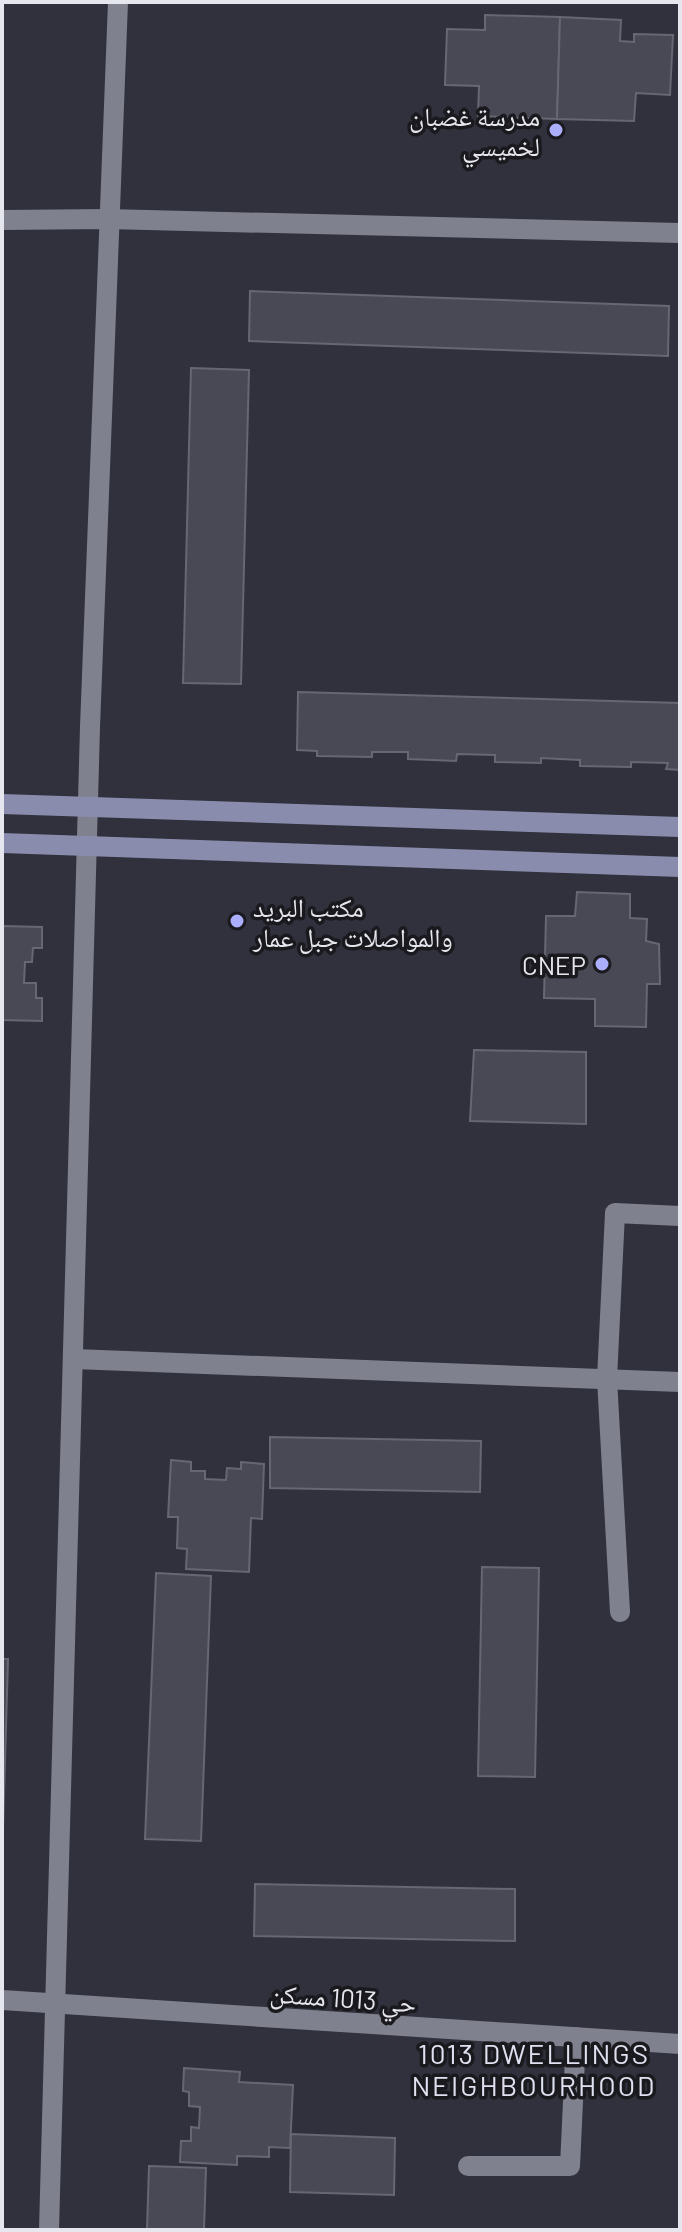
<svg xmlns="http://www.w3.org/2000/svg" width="682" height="2232" viewBox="0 0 682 2232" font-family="Barlow,'Noto Naskh Arabic',sans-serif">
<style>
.building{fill:#484954;stroke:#666773;stroke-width:2}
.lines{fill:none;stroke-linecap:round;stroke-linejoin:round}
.minor{stroke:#80818e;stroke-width:20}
.secondary{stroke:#8a8cad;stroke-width:20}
.poi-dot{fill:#abaffb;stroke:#19191e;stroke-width:3}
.labels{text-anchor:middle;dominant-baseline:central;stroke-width:7;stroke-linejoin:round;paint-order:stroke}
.poi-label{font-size:26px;fill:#e6e7ee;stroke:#19191e;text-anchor:end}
.street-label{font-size:26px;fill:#e6e7ee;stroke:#19191e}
.neighbourhood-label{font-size:28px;letter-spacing:2px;fill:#e0e1f0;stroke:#19191e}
</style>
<rect width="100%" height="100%" fill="#30313c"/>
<g class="building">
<path d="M485,15L560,17L557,119L478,116L479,86L445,85L447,29L485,30Z"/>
<path d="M560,17L621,20L620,41L634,42V34L673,35L670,95L636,93L634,121L557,119Z"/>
<path d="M250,291L669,306L668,356L249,341Z"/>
<path d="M191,368L249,370L241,684L183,683Z"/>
<path d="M298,692L680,703V770L666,769L668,763L631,762V767L580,766V760L541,758V763L495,762V755L457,754L456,761L408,759V752H372V757L317,756V751L297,750Z"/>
<path d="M577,892L630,894V918L647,919L646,941L659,944L660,984H647L646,1027L595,1026V999L544,998L546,916H575Z"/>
<path d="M2,926L42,927V948H33L32,962H25L24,983H36V998H42V1021L2,1020Z"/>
<path d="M474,1050L586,1052V1124L470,1121Z"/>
<path d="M270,1437L481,1441L480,1492L270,1488Z"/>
<path d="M171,1460L191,1462V1471H205V1479L226,1480L227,1468L241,1469V1462L264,1464L262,1519L251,1518L249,1572L186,1569L187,1549L177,1548L178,1517H168Z"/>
<path d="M482,1567L539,1568L535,1777L478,1776Z"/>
<path d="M156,1573L211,1576L201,1841L145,1839Z"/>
<path d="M2,1659H8L3,1830H2Z"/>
<path d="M255,1884L515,1889V1941L254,1936Z"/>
<path d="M184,2068L240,2072L239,2082L293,2085L290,2148L269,2147V2157L237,2156V2165L180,2162L181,2141H191V2127L199,2128L200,2107L189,2106V2092L183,2091Z"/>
<path d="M291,2134L395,2138L394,2195L290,2192Z"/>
<path d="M149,2166L206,2168L204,2230H147Z"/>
</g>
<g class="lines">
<g class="minor">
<path d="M2,220L107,219L680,233"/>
<path d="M74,1359L680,1382"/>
<path d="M620,1612L607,1379L615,1213L680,1216"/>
<path d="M2,2000L680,2044"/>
<path d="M468,2166H570L576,2037"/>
<path d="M49,2230L90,727L118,2"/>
</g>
<g class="secondary">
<path d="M2,804L680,827"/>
<path d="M2,843L680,867"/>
</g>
</g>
<g class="poi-dot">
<circle cx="556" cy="130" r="8"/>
<circle cx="237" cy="921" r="8"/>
<circle cx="602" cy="964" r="8"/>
</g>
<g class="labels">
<g class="poi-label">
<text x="540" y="115">مدرسة غضبان<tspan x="540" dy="30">لخميسي</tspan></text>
<text x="253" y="906" text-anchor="start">مكتب البريد<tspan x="253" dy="30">والمواصلات جبل عمار</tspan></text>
<text x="586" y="964">CNEP</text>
</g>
<g class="street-label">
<text transform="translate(343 1997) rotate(4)">حي 1013 مسكن</text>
</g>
<g class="neighbourhood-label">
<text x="534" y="2053">1013 DWELLINGS<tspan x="534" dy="32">NEIGHBOURHOOD</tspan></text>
</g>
</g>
<rect width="682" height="2232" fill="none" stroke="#e6e7ee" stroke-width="8"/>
</svg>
